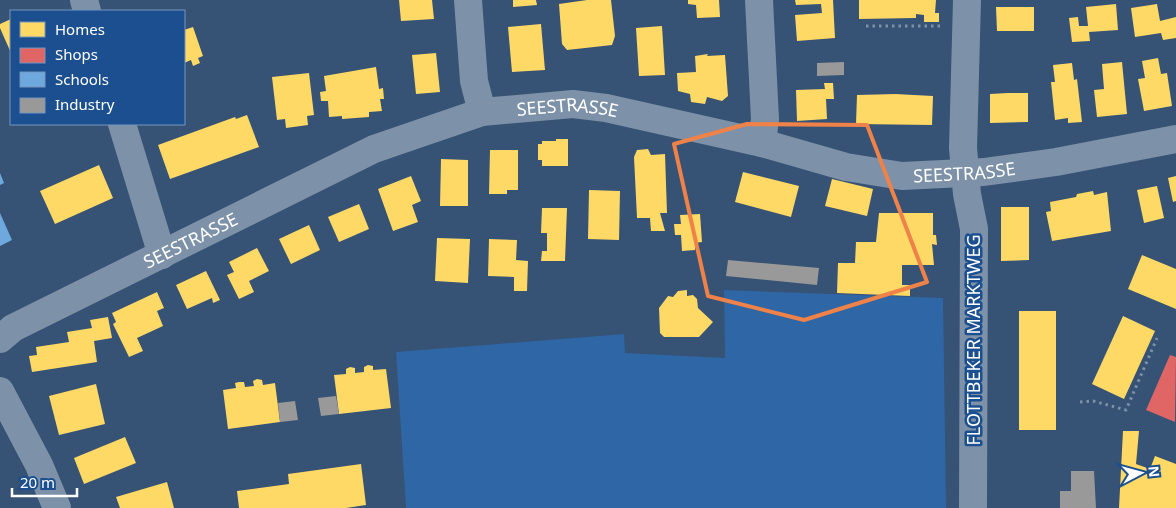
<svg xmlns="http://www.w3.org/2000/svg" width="1176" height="508" viewBox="0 0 1176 508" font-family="'Noto Sans',sans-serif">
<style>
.green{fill:#2f66a5}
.homes{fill:#ffd966}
.shops{fill:#e06666}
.schools{fill:#6fa8dc}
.industry{fill:#999}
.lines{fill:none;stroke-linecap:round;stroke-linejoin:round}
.path{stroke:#7d92a8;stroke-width:3;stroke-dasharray:2.5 4;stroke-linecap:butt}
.minor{stroke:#7d92a8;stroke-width:28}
.marked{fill:none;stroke:#ee8249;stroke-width:4;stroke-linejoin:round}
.labels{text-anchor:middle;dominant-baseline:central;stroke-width:5;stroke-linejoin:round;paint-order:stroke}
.street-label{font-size:18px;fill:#fff;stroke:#1b4f8f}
</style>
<rect width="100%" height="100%" fill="#365274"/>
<path class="green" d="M724,290L943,298L946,508H406L396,352L624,334L625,353L725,358Z"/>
<g class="homes">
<path d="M399,0H432L434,19L401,21Z"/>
<path d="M513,0H536L537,5L513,7Z"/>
<path d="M587,0H611L615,36L612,45L567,50L562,44L559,4Z"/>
<path d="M688,0H719L720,17L697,18L696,5L688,4Z"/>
<path d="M795,0H833L835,38L797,41L795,15L822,13L821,4L796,5Z"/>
<path d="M859,0H936L935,13H939V22H924V15L916,14V18L859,19Z"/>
<path d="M1116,4L1118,30L1089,32L1090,41L1072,42L1069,18L1078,17L1079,26H1088L1086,7Z"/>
<path d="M1157,4L1160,21L1176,17V38L1163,40L1161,33L1135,37L1131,8Z"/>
<path d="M996,7H1034V31H997Z"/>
<path d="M11,19V53L0,28V24Z"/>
<path d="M541,24L545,70L512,72L508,27Z"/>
<path d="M662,26L665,75L639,76L636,28Z"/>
<path d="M193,27L203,56L198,58L200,63L193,66L191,60L184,63V30Z"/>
<path d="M436,53L440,92L416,94L412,55Z"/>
<path d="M708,54L707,56L725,55L728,96L722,101L707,97L705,104L691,102L690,94L678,91L677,73L696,72L695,56Z"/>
<path d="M1158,58L1161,74L1167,73L1172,106L1144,111L1138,79L1145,78L1142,61Z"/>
<path d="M1122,62L1127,114L1097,117L1094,90L1104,89L1102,64Z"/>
<path d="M1072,63L1074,80L1077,79L1082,122L1068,123V118L1055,120L1051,82H1055L1053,65Z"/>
<path d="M376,67L379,89L383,88L384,99H380L382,111L369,112V117L342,119V116L329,117L328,101H321L320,92L326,91L324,76Z"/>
<path d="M309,73L314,115L307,116L308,125L286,128L285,119L277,120L272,77Z"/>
<path d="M824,83H833L834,99H826L827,119L797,121L796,90L825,89Z"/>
<path d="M1008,93H1028V122L990,123V94Z"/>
<path d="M895,94L933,96L932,125L856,124L857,95Z"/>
<path d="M247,115L259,147L170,179L158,145L235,117L236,119Z"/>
<path d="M556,139H568V166H542V160H538V144H542V141H556Z"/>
<path d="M648,149L651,155L665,154L667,213H660L665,231H651L650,218H637L634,157L637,150Z"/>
<path d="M490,150H518V190H507V194H489Z"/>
<path d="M441,159L468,160V206H440Z"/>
<path d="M99,165L113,198L55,224L40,191Z"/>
<path d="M743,172L799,186L791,217L735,202Z"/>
<path d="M411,176L421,201L412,205L418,222L393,231L378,189Z"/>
<path d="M1176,176V201L1173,202L1168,178Z"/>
<path d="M832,179L873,189L867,216L825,206Z"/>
<path d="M1157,186L1164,218L1144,223L1137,190Z"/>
<path d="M589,190L620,191L619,240L588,239Z"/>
<path d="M1093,191L1094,195L1107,192L1111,231L1052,241L1046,212L1051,211L1050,202L1076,197L1077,194Z"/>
<path d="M359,204L369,229L339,242L328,217Z"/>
<path d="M1001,207H1029V260L1001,261Z"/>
<path d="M542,208H567L565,261H541L542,251H547V233H541Z"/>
<path d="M879,213H933V235H936L937,245L932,244L934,265H902V285H910V296L837,293L838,263H855L856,242H876Z"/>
<path d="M700,214L702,242L695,243V250L682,251L681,235H675L674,224H681L680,215Z"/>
<path d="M309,225L320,250L291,264L279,239Z"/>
<path d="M437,238L470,239L468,283L435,281Z"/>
<path d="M489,239L517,240L516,260L528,261L527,291H514V277L488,276Z"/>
<path d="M257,248L269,271L249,281L254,292L239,299L227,275L234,272L229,262Z"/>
<path d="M1142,255L1176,269V309L1128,289Z"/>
<path d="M206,271L220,300L213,303L212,298L187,309L176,285Z"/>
<path d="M687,290V296L693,295L697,299L698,308L713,322L699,337H664L660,333L659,308L668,296L673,297L678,291Z"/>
<path d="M157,292L164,308L157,311L163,326L137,338L143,351L129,357L113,324L116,322L112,313Z"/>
<rect x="1019" y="311" width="37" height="119"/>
<path d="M1123,316L1155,331L1124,399L1092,384Z"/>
<path d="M108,317L112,338L94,341L97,362L32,372L29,356L37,355L36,347L69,342L67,332L92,328L90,320Z"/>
<path d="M368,365L373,366V370L386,369L391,408L339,414L334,375L346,374V369L350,367L355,368V373L364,372V367Z"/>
<path d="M257,379L262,380L263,385L275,383L280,422L228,429L223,390L236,388L235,383L239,382H244L245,387L254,386L253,381Z"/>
<path d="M96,384L105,424L59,435L49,396Z"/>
<path d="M1123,431H1139L1136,464L1150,469L1155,456L1176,464V508H1119Z"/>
<path d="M125,437L136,463L84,484L74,458Z"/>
<path d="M361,464L366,505L346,508H239L237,491L289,484L288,474Z"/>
<path d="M167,482L174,508H120L116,497Z"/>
</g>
<path class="shops" d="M1170,355L1176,357L1175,422L1146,410Z"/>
<g class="schools">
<path d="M0,173L4,183L0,185Z"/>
<path d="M0,213L12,240L0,246Z"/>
</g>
<g class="industry">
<path d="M844,62V75L817,76V63Z"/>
<path d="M728,260L819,268L817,285L726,276Z"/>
<path d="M336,396L339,414L321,416L318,398Z"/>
<path d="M295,401L298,420L280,422L278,403Z"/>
<path d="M1071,471H1094L1096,508H1060V491H1071Z"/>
</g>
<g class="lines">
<g class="path">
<path d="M866,26H942"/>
<path d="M1080,402L1093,401L1126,410L1157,338"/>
</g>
<g class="minor">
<path d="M84,0L87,11"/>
<path d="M468,0L474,81L482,112"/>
<path d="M759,0L765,119L762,143"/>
<path d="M967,0L963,148L967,194L974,229L973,508"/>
<path d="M122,124L162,255"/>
<path id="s1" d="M0,339L13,328L374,149L482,112L573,104L606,108L762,143L846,167L902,176L984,172L1056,162L1176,139"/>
<path d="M0,391L39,465L57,508"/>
</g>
</g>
<path class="marked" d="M747,124L867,125L927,282L804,320L708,296L674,144Z"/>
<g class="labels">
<g class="street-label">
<text stroke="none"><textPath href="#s1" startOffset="620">SEESTRASSE</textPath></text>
<text stroke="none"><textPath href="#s1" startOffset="1025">SEESTRASSE</textPath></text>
<text stroke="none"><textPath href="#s1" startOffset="215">SEESTRASSE</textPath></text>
<text transform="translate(973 340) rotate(-90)">FLOTTBEKER MARKTWEG</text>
</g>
</g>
<rect x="10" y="10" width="175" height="115" fill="#1b4f8f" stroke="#7695bc"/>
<rect x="20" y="22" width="25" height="15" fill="#ffd966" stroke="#7695bc"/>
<text x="55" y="35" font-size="15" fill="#ffffff">Homes</text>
<rect x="20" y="48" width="25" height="15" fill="#e06666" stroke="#7695bc"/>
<text x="55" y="60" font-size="15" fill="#ffffff">Shops</text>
<rect x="20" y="72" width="25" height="15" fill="#6fa8dc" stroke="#7695bc"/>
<text x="55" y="85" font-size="15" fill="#ffffff">Schools</text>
<rect x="20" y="98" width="25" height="15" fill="#999999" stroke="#7695bc"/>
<text x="55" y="110" font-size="15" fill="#ffffff">Industry</text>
<g transform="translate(1141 473) rotate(84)" stroke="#1b4f8f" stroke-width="4" paint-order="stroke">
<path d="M0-4L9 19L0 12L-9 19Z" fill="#ffffff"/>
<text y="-8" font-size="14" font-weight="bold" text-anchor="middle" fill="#ffffff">N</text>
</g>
<path d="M12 488v8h65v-8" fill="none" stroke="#ffffff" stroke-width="2.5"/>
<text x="20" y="488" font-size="15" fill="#ffffff" stroke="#1b4f8f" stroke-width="4" paint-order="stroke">20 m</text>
</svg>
